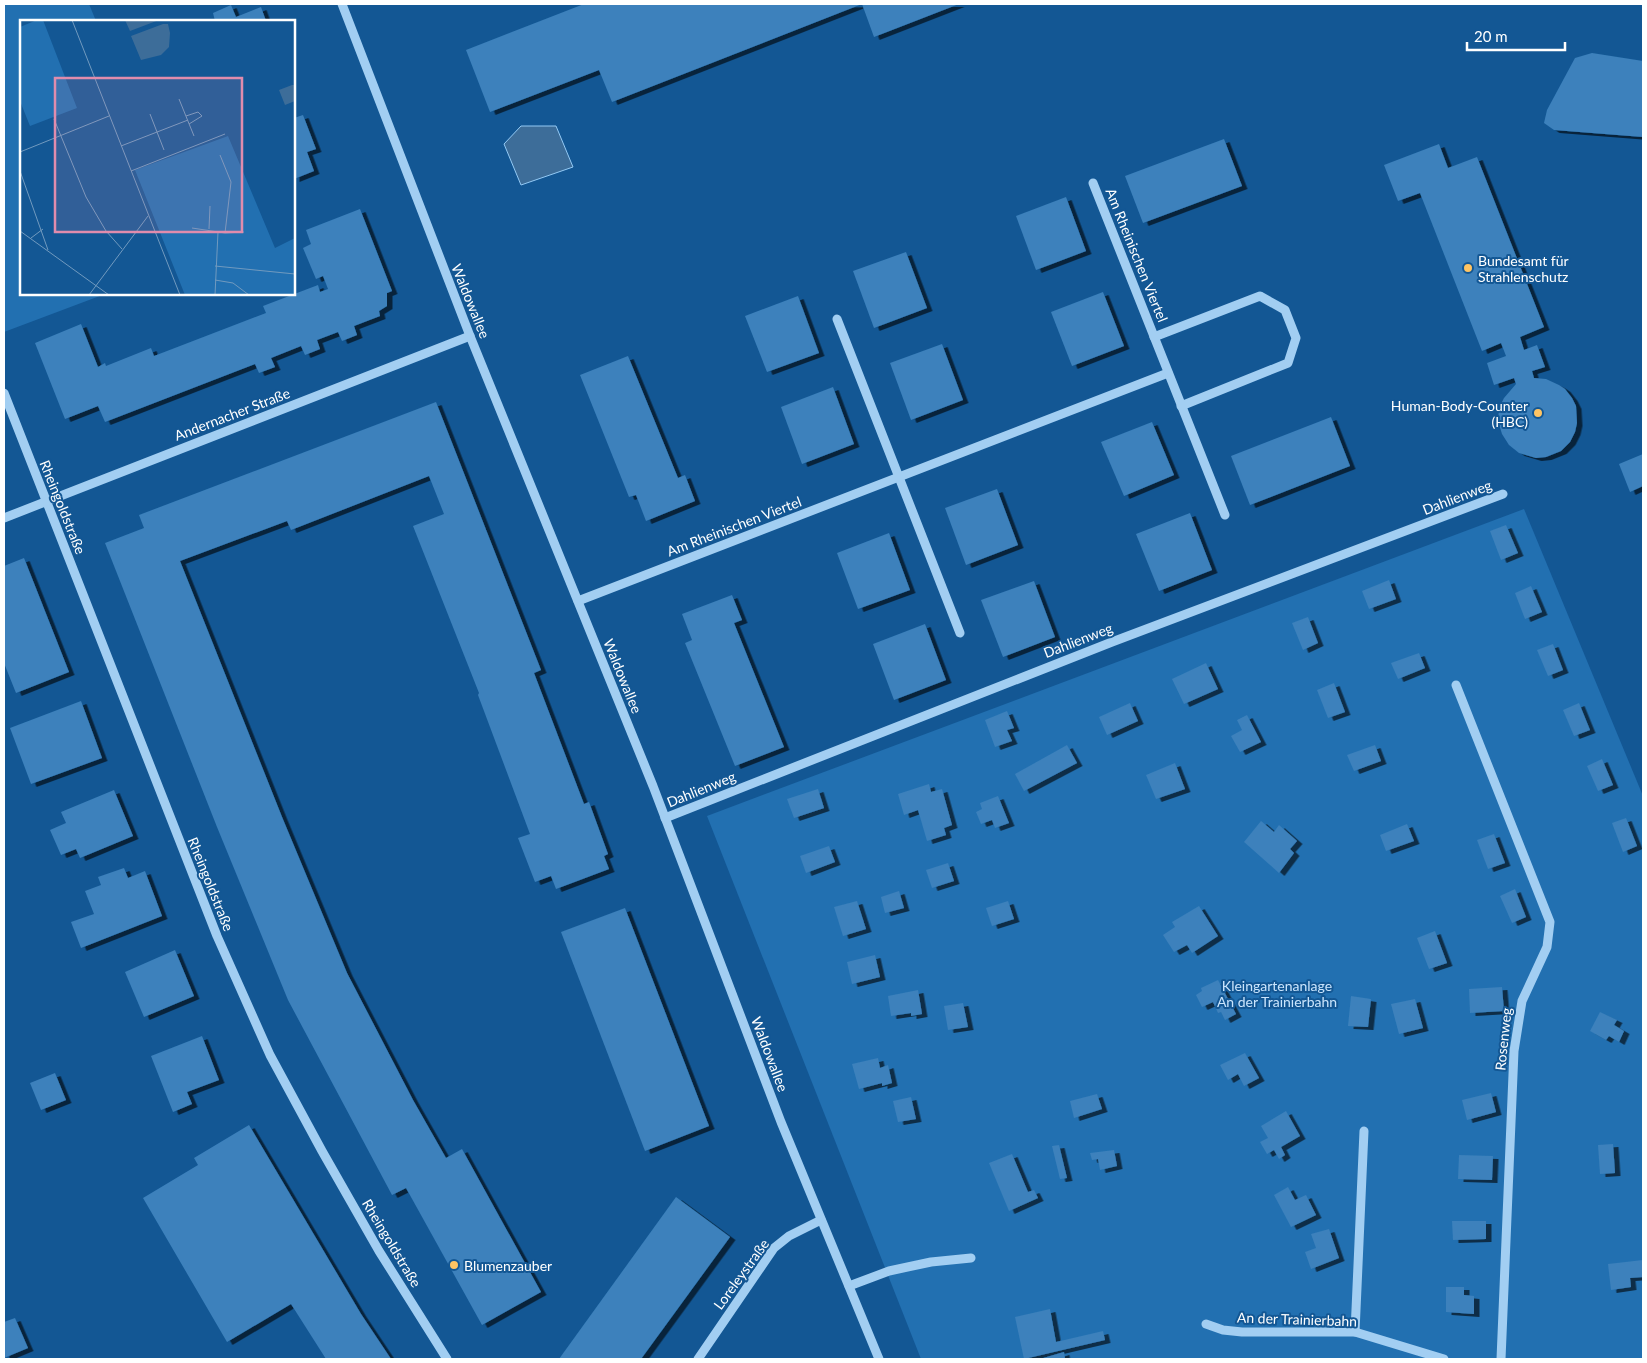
<svg xmlns="http://www.w3.org/2000/svg" width="1647" height="1363" viewBox="0 0 1647 1363" font-family="Lato,sans-serif">
<style>
.green{fill:#2270b1}
.water{fill:#3d6d99;stroke:#94caf5}
.building{fill:#3c81bc;filter:url(#shadow)}
.lines{fill:none;stroke-linecap:round;stroke-linejoin:round}
.minor{stroke:#a2cef2;stroke-width:9}
.poi-dot{fill:#ffc463;stroke:#135794;stroke-width:2}
.labels{text-anchor:middle;dominant-baseline:central;stroke-width:4;stroke-linejoin:round;paint-order:stroke}
.street-label{font-size:14px;fill:#fff;stroke:#135794}
.poi-label{font-size:14px;fill:#fff;stroke:#135794;text-anchor:start}
.park-label{font-size:14px;fill:#cae5fd;stroke:#135794}
.inset-road{fill:none;stroke:#719abf;stroke-width:1}
.view{fill:#e08cad;fill-opacity:0.15;stroke:#e08cad;stroke-width:2.5}
.inset-edge{fill:none;stroke:#fff;stroke-width:2.5}
</style>
<defs>
<filter id="shadow"><feDropShadow dx="5.5" dy="3" stdDeviation="0" flood-color="#0009"/></filter>
</defs>
<rect width="100%" height="100%" fill="#135794"/>
<g class="green">
<path d="M4,4H89L96,21H21V294H105L4,332Z"/>
<path d="M1524,509L1643,796V1359H921L707,816Z"/>
</g>
<path class="water" d="M521,126H556L573,167L521,185L504,144Z"/>
<g class="building">
<path d="M584,4L676,5L959,4L874,37L862,4L612,102L599,70L490,112L466,50Z"/>
<path d="M231,5L236,17L261,7L266,21H215L213,13Z"/>
<path d="M1592,53L1643,61V137L1554,130L1544,123L1547,110L1575,58Z"/>
<path d="M303,115L316,149L307,152L314,171L294,179V118Z"/>
<path d="M1224,139L1242,186L1143,223L1125,176Z"/>
<path d="M1439,144L1448,168L1477,157L1544,327L1520,337L1524,350L1537,345L1545,367L1532,371L1534,378L1546,379L1559,385L1565,389L1572,398L1576,406L1577,423L1575,432L1570,442L1561,451L1546,457L1536,458L1519,453L1509,445L1502,434L1498,421L1499,408L1504,398L1516,384L1514,378L1494,385L1487,363L1506,356L1501,343L1482,351L1420,193L1398,201L1384,165Z"/>
<path d="M1066,197L1086,251L1036,270L1016,216Z"/>
<path d="M360,209L392,291L387,293V306L379,311L380,316L354,326L357,335L342,341L338,332L317,340L320,349L305,355L301,346L271,358L275,367L259,373L255,364L105,422L98,406L65,419L35,343L81,324L98,367L105,363L106,366L151,348L154,356L266,313L263,306L318,285L320,292L328,289L323,276L316,279L303,248L311,244L306,230Z"/>
<path d="M906,252L927,308L874,328L853,271Z"/>
<path d="M1103,292L1124,346L1072,366L1051,312Z"/>
<path d="M798,296L819,353L767,372L745,316Z"/>
<path d="M942,344L963,400L911,420L890,363Z"/>
<path d="M628,356L678,478L685,475L695,501L646,521L636,495L629,497L580,375Z"/>
<path d="M833,387L854,444L802,464L781,407Z"/>
<path d="M436,402L541,670L534,673L584,804L589,802L608,854L604,856L609,869L556,889L551,876L535,882L518,838L530,834L478,695L479,693L413,526L444,514L429,476L291,530L287,521L180,561L282,817L347,973L413,1100L446,1158L462,1149L541,1292L482,1325L406,1188L392,1195L288,1000L217,827L105,543L144,528L139,515Z"/>
<path d="M1331,417L1350,466L1250,505L1231,456Z"/>
<path d="M1152,422L1174,475L1124,496L1101,442Z"/>
<path d="M1643,454V486L1630,492L1619,464Z"/>
<path d="M997,489L1018,545L966,565L945,508Z"/>
<path d="M1190,513L1212,570L1159,591L1136,534Z"/>
<path d="M1506,525L1518,553L1501,560L1490,531Z"/>
<path d="M889,533L910,590L858,609L837,553Z"/>
<path d="M24,558L69,672L16,693L4,663V566Z"/>
<path d="M1389,580L1396,599L1369,609L1362,591Z"/>
<path d="M1034,581L1055,637L1003,657L981,600Z"/>
<path d="M1531,586L1542,612L1525,619L1515,593Z"/>
<path d="M732,595L742,620L734,623L784,747L735,766L685,643L692,640L682,614Z"/>
<path d="M1308,617L1318,643L1303,650L1292,623Z"/>
<path d="M925,624L946,680L894,700L873,644Z"/>
<path d="M1553,644L1563,670L1548,676L1537,650Z"/>
<path d="M1419,653L1425,668L1398,679L1391,663Z"/>
<path d="M1206,663L1218,689L1184,704L1172,679Z"/>
<path d="M1334,683L1345,712L1328,718L1317,690Z"/>
<path d="M81,701L102,758L31,784L10,728Z"/>
<path d="M1130,703L1138,721L1107,735L1099,717Z"/>
<path d="M1579,703L1590,730L1574,736L1563,710Z"/>
<path d="M1007,711L1014,728L1007,730L1012,741L995,747L985,720Z"/>
<path d="M1247,715L1261,742L1240,752L1231,736L1242,730L1237,720Z"/>
<path d="M1067,745L1077,763L1024,791L1015,774Z"/>
<path d="M1375,745L1381,761L1354,771L1347,755Z"/>
<path d="M1602,759L1613,785L1598,791L1587,766Z"/>
<path d="M1175,763L1185,789L1156,799L1146,775Z"/>
<path d="M929,784L931,792L942,789L952,825L944,828L946,835L927,841L918,810L904,815L898,794Z"/>
<path d="M818,789L824,808L794,818L787,799Z"/>
<path d="M114,790L133,836L80,858L76,849L61,855L50,830L66,823L61,812Z"/>
<path d="M998,796L1009,823L995,828L992,820L981,824L976,812L982,809L980,803Z"/>
<path d="M1626,818L1637,846L1623,852L1612,823Z"/>
<path d="M1261,821L1274,832L1279,825L1297,841L1290,849L1294,853L1279,873L1244,842Z"/>
<path d="M1407,824L1414,841L1386,851L1380,835Z"/>
<path d="M1494,834L1505,863L1488,869L1477,840Z"/>
<path d="M829,846L835,862L806,873L800,856Z"/>
<path d="M948,863L954,881L932,888L926,870Z"/>
<path d="M124,868L128,878L145,871L162,916L81,948L71,922L94,914L85,891L101,885L98,877Z"/>
<path d="M1515,889L1526,917L1512,923L1500,896Z"/>
<path d="M899,891L904,908L885,913L881,897Z"/>
<path d="M857,901L866,929L843,936L834,907Z"/>
<path d="M1008,901L1014,919L992,926L986,908Z"/>
<path d="M1199,906L1218,936L1192,953L1187,945L1174,952L1163,935L1175,927L1172,922Z"/>
<path d="M625,908L709,1126L645,1151L561,932Z"/>
<path d="M1435,931L1447,963L1429,969L1417,938Z"/>
<path d="M175,950L194,996L144,1017L125,972Z"/>
<path d="M875,955L880,977L852,984L847,962Z"/>
<path d="M1218,980L1236,1014L1225,1020L1221,1012L1218,1013L1213,1002L1202,1007L1196,995L1202,991L1201,988Z"/>
<path d="M1502,987L1504,1011L1470,1013L1469,989Z"/>
<path d="M918,990L922,1014L911,1016V1013L891,1016L888,996Z"/>
<path d="M1351,996L1371,999L1368,1027L1348,1026Z"/>
<path d="M1415,999L1423,1028L1399,1034L1391,1004Z"/>
<path d="M963,1003L968,1027L948,1030L944,1006Z"/>
<path d="M1600,1012L1617,1020L1614,1025L1624,1031L1619,1042L1609,1036L1606,1040L1590,1031Z"/>
<path d="M202,1036L219,1080L187,1092L192,1104L173,1112L151,1056Z"/>
<path d="M1245,1053L1259,1078L1244,1086L1238,1074L1228,1080L1220,1065Z"/>
<path d="M878,1058L880,1068L888,1065L892,1083L882,1086V1083L859,1089L852,1064Z"/>
<path d="M55,1073L66,1100L41,1110L30,1083Z"/>
<path d="M1491,1093L1496,1112L1467,1120L1462,1100Z"/>
<path d="M1097,1094L1102,1109L1074,1118L1070,1101Z"/>
<path d="M911,1097L916,1119L898,1122L893,1101Z"/>
<path d="M1286,1111L1300,1136L1281,1147L1285,1155L1279,1159L1274,1150L1267,1154L1260,1142L1268,1138L1261,1126Z"/>
<path d="M249,1125L361,1314L391,1359H326L291,1304L227,1342L143,1198L198,1165L194,1158Z"/>
<path d="M1613,1144L1615,1173L1600,1174L1598,1145Z"/>
<path d="M1059,1145L1067,1178L1060,1179L1052,1146Z"/>
<path d="M1114,1150L1117,1166L1100,1170L1098,1159L1092,1160L1090,1153Z"/>
<path d="M1012,1154L1028,1192L1034,1190L1038,1198L1009,1211L989,1163Z"/>
<path d="M1459,1155L1493,1156L1492,1180L1458,1179Z"/>
<path d="M1288,1187L1295,1200L1306,1195L1316,1215L1291,1227L1274,1195Z"/>
<path d="M676,1197L730,1237L641,1359H559Z"/>
<path d="M1452,1221H1486V1239L1453,1240Z"/>
<path d="M1329,1229L1339,1258L1311,1269L1305,1252L1316,1248L1311,1234Z"/>
<path d="M1643,1260V1277L1630,1278L1631,1287L1611,1290L1608,1264Z"/>
<path d="M1446,1287H1464V1295L1474,1296V1314L1446,1312Z"/>
<path d="M1050,1309L1056,1342L1103,1331L1105,1340L1024,1359L1015,1317Z"/>
<path d="M15,1318L28,1348L4,1358V1322Z"/>
<path d="M1064,1352L1065,1359H1040Z"/>
</g>
<g class="lines">
<g class="minor">
<path d="M342,4L470,336L653,786L781,1122L879,1359"/>
<path d="M1093,183L1225,515"/>
<path d="M837,319L960,633"/>
<path d="M1154,337L1260,296L1285,310L1296,338L1288,363L1181,406"/>
<path d="M4,393L217,936L270,1055L322,1151L379,1251L447,1359"/>
<path d="M4,518L470,336"/>
<path d="M578,601L1168,373"/>
<path d="M1456,685L1550,922L1547,947L1522,1001L1514,1051L1501,1359"/>
<path d="M665,818L1112,642L1503,494"/>
<path d="M849,1286L889,1271L931,1262L971,1258"/>
<path d="M1206,1324L1223,1330L1242,1332H1355L1444,1359"/>
<path d="M1355,1332L1364,1131"/>
<path d="M698,1359L774,1248L789,1236L821,1220"/>
</g>
</g>
<g class="poi-dot">
<circle cx="1468" cy="268" r="5"/>
<circle cx="1538" cy="413" r="5"/>
<circle cx="454" cy="1265" r="5"/>
</g>
<g class="labels">
<g class="street-label">
<text transform="translate(1137 255) rotate(68)">Am Rheinischen Viertel</text>
<text transform="translate(471 301) rotate(68)">Waldowallee</text>
<text transform="translate(232 414) rotate(-21)">Andernacher Straße</text>
<text transform="translate(1457 497) rotate(-21)">Dahlienweg</text>
<text transform="translate(63 507) rotate(68)">Rheingoldstraße</text>
<text transform="translate(734 526) rotate(-21)">Am Rheinischen Viertel</text>
<text transform="translate(1078 640) rotate(-21)">Dahlienweg</text>
<text transform="translate(623 676) rotate(68)">Waldowallee</text>
<text transform="translate(701 789) rotate(-22)">Dahlienweg</text>
<text transform="translate(211 884) rotate(68)">Rheingoldstraße</text>
<text transform="translate(1503 1039) rotate(-84)">Rosenweg</text>
<text transform="translate(770 1054) rotate(69)">Waldowallee</text>
<text transform="translate(392 1243) rotate(59)">Rheingoldstraße</text>
<text transform="translate(741 1274) rotate(-54)">Loreleystraße</text>
<text transform="translate(1297 1319) rotate(2)">An der Trainierbahn</text>
</g>
<g class="poi-label">
<text x="1478" y="260">Bundesamt für<tspan x="1478" dy="16">Strahlenschutz</tspan></text>
<text x="1528" y="405" text-anchor="end">Human-Body-Counter<tspan x="1528" dy="16">(HBC)</tspan></text>
<text x="464" y="1265">Blumenzauber</text>
</g>
<g class="park-label">
<text x="1277" y="985">Kleingartenanlage<tspan x="1277" dy="16">An der Trainierbahn</tspan></text>
</g>
</g>
<g transform="translate(20 20)">
<rect width="275" height="275" fill="#135794"/>
<path d="M17,0H23L57,88L10,106L0,81V7ZM208,116L255,228L275,218V275H165L115,150Z" fill="#2270b1"/>
<path d="M105,0H139L110,11ZM143,4H148L150,13L149,27L141,35L121,40L111,16ZM272,65H275V81L265,85L259,70Z" fill="#3d6d99"/>
<path class="inset-road" d="M52,0L160,275M159,79L174,116M130,94L144,130M166,96L178,92L182,96L169,104M34,99L66,177L86,211L102,229M101,126L168,100M0,132L89,96M200,135L211,162L205,213M0,151L28,230M111,151L205,114M172,208L205,213L224,212M189,209L190,186M0,211L89,275M11,218L23,209M195,246L275,254M195,260L213,263L229,275M69,275L128,196M195,275L198,212"/>
<path class="view" d="M35,58H222V212H35Z"/>
<rect width="275" height="275" class="inset-edge"/>
</g>
<rect width="1647" height="1363" fill="none" stroke="#ffffff" stroke-width="10"/>
<path d="M1467 42v8h98v-8" fill="none" stroke="#ffffff" stroke-width="2.5"/>
<text x="1474" y="42" font-size="15" fill="#ffffff" stroke="#135794" stroke-width="4" paint-order="stroke">20 m</text>
</svg>
